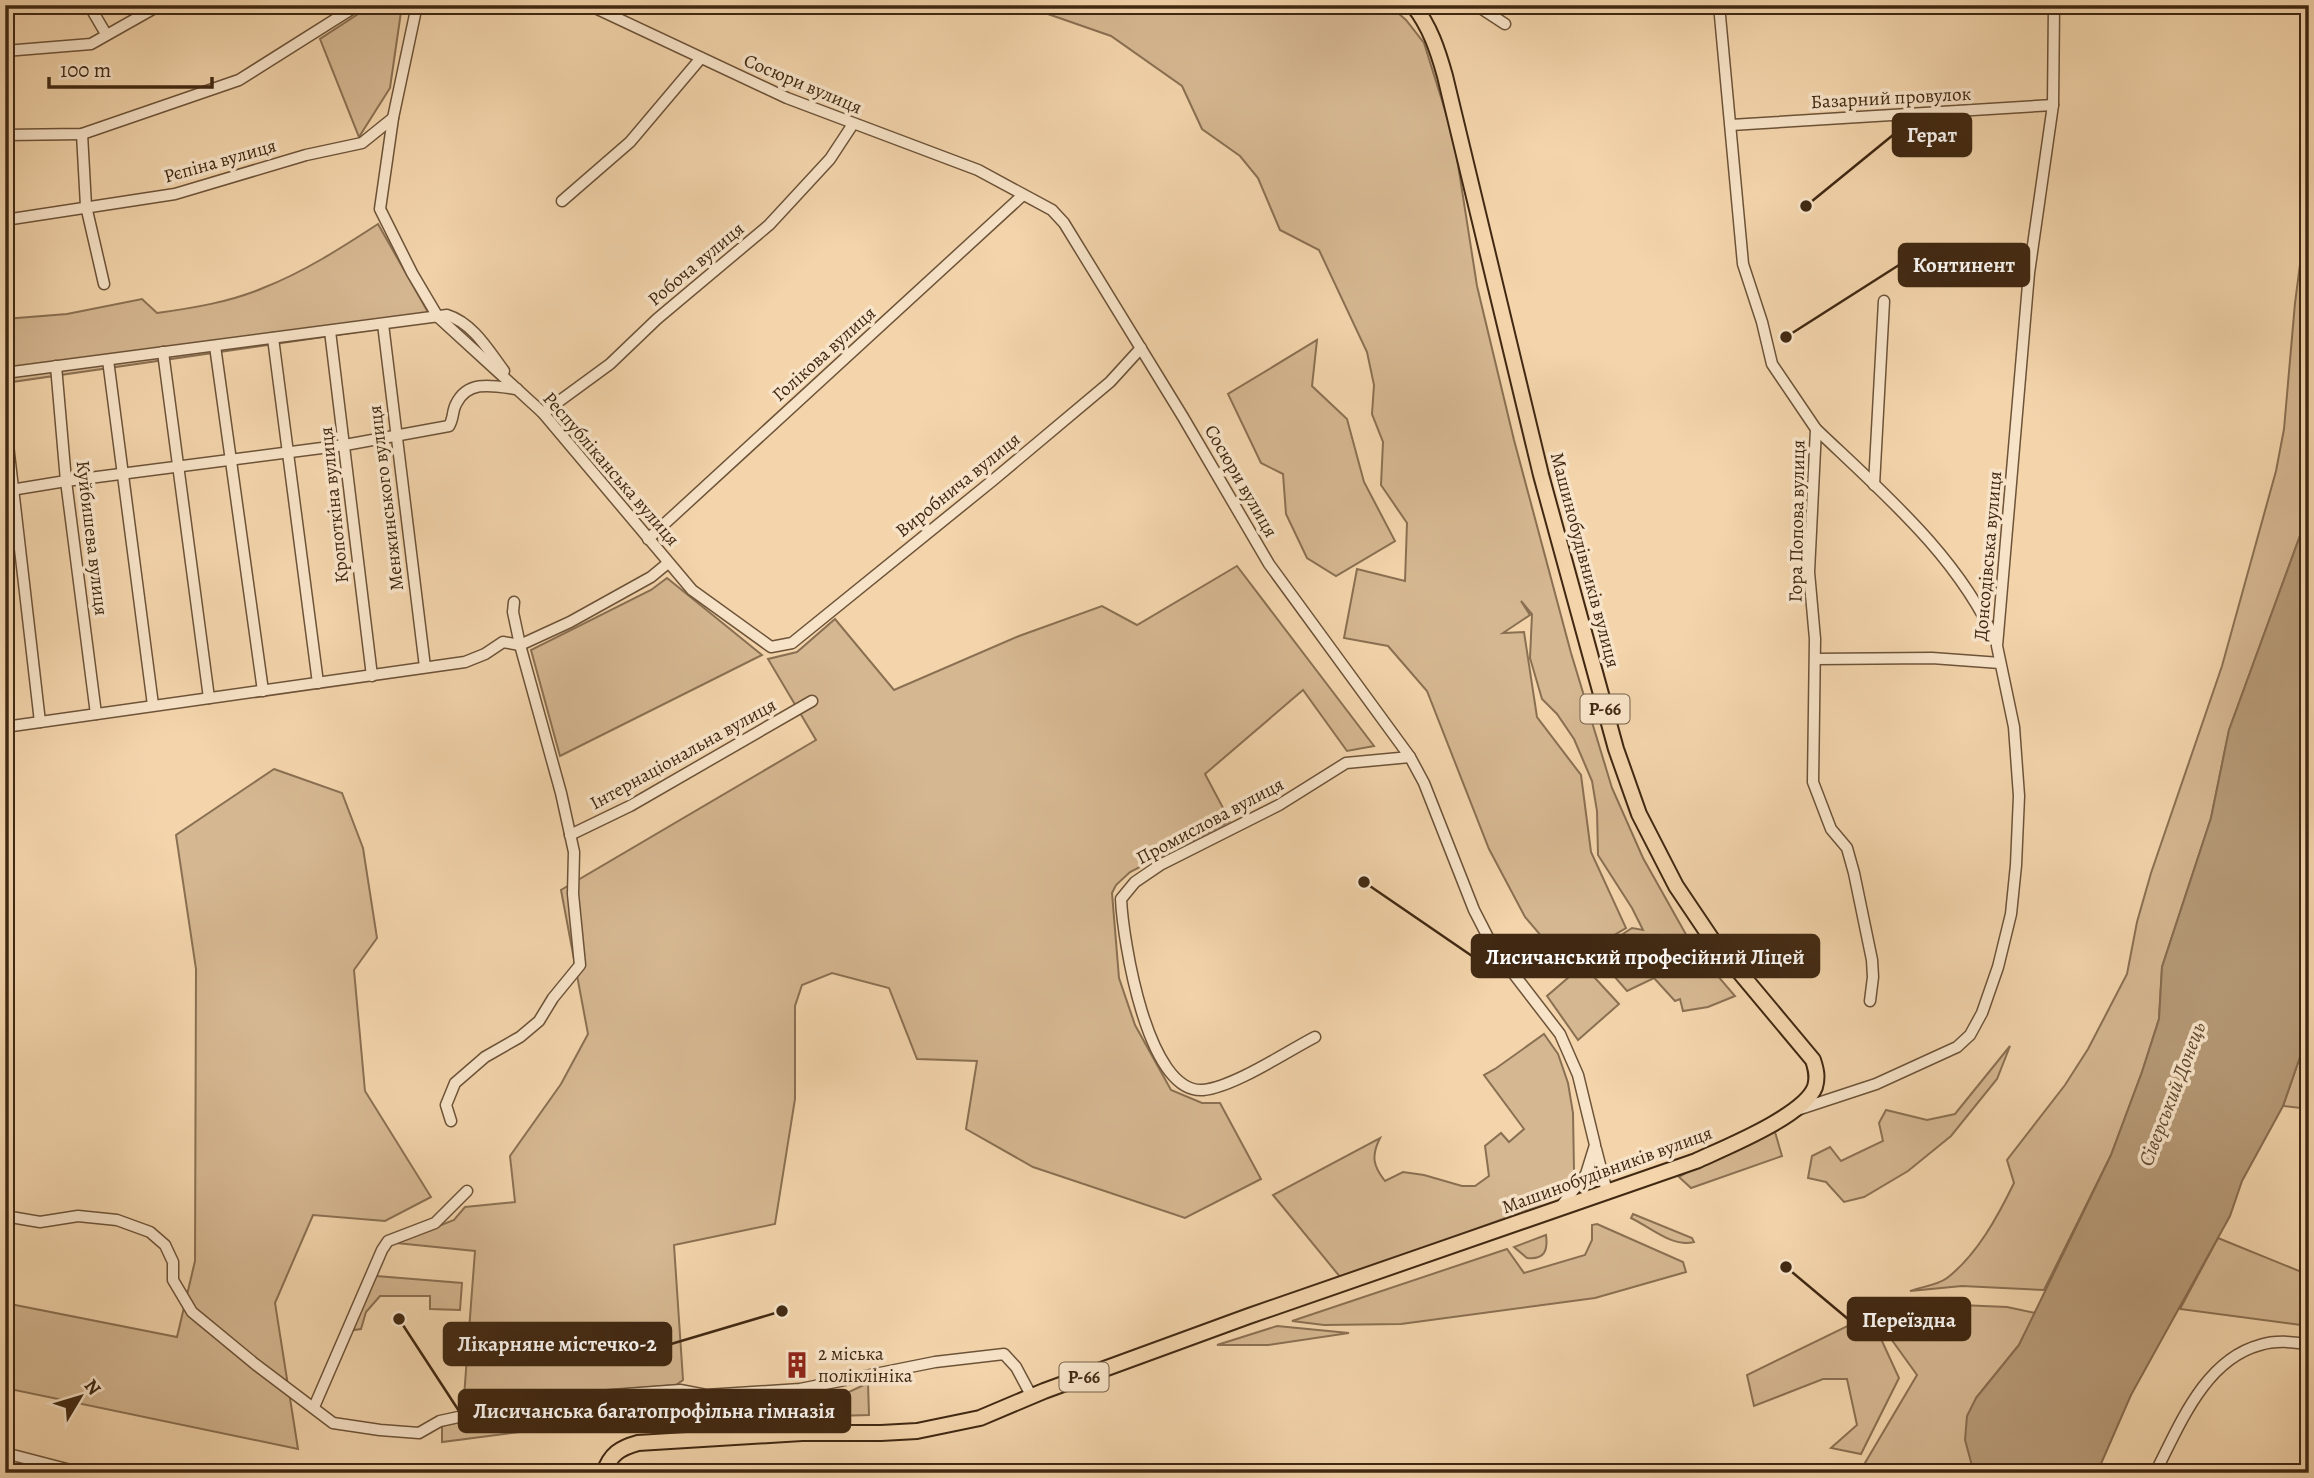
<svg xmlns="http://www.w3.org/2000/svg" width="2314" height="1478" viewBox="0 0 2314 1478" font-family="Alegreya,serif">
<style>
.green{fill:#d5b791;stroke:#8a7052;stroke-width:2}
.water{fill:#b69a77;stroke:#876c4f;stroke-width:2}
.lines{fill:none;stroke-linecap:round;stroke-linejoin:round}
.street-casing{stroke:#6d5338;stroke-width:13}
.primary-casing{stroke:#402812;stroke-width:18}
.street{stroke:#f7e3c8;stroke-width:10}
.primary{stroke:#f3d4ab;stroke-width:14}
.labels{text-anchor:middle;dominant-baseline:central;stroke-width:7;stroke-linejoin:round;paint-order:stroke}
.shield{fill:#f7e3c8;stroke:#776049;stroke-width:2}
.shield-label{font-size:18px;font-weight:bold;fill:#402812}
.street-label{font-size:19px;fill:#402812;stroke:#f7e3c8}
.poi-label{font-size:19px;fill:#402812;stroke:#f7e3c8;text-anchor:start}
.water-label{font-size:21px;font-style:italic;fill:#634a30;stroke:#f7e3c8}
.leader{fill:none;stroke:#402812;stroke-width:2.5}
.callout-dot{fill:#402812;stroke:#f7e3c8;stroke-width:2.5}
.callout{fill:#402812;stroke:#402812;stroke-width:2.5}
.callout-label{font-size:21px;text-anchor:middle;font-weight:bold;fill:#fff}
</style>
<rect width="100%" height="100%" fill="#f3d4ab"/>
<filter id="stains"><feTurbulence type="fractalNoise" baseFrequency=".00286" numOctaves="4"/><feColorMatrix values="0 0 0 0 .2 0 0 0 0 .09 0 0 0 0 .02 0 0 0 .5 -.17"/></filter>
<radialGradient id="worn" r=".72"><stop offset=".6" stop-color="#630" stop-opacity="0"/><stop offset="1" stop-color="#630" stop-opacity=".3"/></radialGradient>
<g class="green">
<path d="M372,5H402L390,88L359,137L320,39Z"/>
<path d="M1022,5H1389L1406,20L1424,43L1454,139L1477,286L1514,440L1571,653L1612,788L1643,858L1693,947L1735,996L1708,1007L1683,1011L1680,999L1675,1001L1654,978L1627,991L1594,953L1632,928L1643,930L1632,908L1598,855L1597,811L1592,781L1574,739L1557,714L1542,699L1530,658L1532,614L1521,601L1530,615L1503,633L1524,632L1537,717L1581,775L1591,852L1626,928L1565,964L1525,917L1489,849L1427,691L1388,646L1344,638L1357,569L1405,581L1407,523L1381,485L1383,442L1372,414L1374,385L1367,352L1319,250L1280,230L1258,178L1240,156L1202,129L1182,86L1111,36Z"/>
<path d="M2309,195V491L2301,533L2229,730L2211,818L2162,967L2159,1019L2142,1072L2111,1155L2044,1290L1962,1286L1910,1291C1921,1287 1938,1285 1947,1278C1977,1255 1998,1216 2014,1183L2007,1160L2065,1085L2088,1049L2127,974L2137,922L2151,873L2222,666L2276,471L2284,429L2295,303Z"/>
<path d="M378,224L433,321L5,383V319L67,314L142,299L157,313C193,308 230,302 263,288C304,272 341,248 378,224Z"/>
<path d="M1317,340L1312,386L1347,419L1364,482L1395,541L1336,576L1307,558L1286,514L1283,474L1261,463L1228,394Z"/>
<path d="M1237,566L1374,746L1347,751L1303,690L1205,774L1230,821L1130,872L1116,885L1112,893L1119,978L1135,1025L1171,1090L1202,1103H1220L1261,1179L1185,1218L1033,1167L966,1129L977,1061L917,1059L889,988L832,973L802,985L795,1006V1099L775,1224L674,1245L683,1380L676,1385L522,1397L463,1410L475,1251L396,1243L454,1220L465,1207L515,1202L510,1156L561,1084L588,1034L561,890L816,740L768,659L797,652L835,619L894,690L1019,636L1102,606L1137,625Z"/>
<path d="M667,578L762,655L560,756L531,650L651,590Z"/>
<path d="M274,769L342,793L363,848L377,938L354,970L365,1091L431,1197L385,1221L313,1215L275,1303L298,1449L5,1388V1303L177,1337L195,1261L196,969L176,835Z"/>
<path d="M1583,965L1619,1004L1578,1040L1547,996Z"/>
<path d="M2309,1020V1109L2283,1106L2301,1054Z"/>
<path d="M1544,1034L1558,1054L1568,1083L1573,1113L1574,1171L1561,1189L1541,1203L1503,1219L1341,1278L1273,1195L1380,1138C1371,1156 1373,1166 1385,1181L1403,1172L1424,1175L1462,1186H1475L1489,1176L1485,1146L1501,1133L1509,1142L1524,1129L1484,1075L1495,1069Z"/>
<path d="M2010,1046L1997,1079L1951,1136L1908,1171L1864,1197L1844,1202L1826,1182L1808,1178L1812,1156L1830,1147L1841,1161L1883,1141L1879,1123L1886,1110L1927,1120L1955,1114Z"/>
<path d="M1775,1132L1782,1156L1691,1188L1679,1177L1723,1152Z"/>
<path d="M1633,1214L1692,1238L1694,1242C1673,1248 1650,1227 1631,1218Z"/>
<path d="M1597,1224L1683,1262L1686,1272L1595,1298L1401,1324L1324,1325L1292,1321L1507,1249L1524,1273L1585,1255L1592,1240V1225Z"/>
<path d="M1546,1235C1548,1250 1545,1260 1527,1258L1514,1247Z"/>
<path d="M2218,1238L2309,1275V1326L2180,1309Z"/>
<path d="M376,1276L462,1283L460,1310L430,1309V1296H380L366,1312L361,1329L354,1330L355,1319Z"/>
<path d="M1960,1305L2007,1307L2035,1313L2019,1345L1976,1398L1971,1459L1974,1473H1859L1917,1375L1876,1318Z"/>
<path d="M1870,1315L1899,1378L1861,1454L1831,1448L1857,1425L1847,1379H1823L1754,1406L1747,1375Z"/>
<path d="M1277,1326L1349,1333L1268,1345H1217Z"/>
<path d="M868,1383L869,1415L835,1416L830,1412L806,1414L808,1396L849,1392Z"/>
<path d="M797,1397L799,1417L527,1431L442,1442V1426L526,1407L643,1400Z"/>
</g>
<path class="water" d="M2309,491V1020L2301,1054L2283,1106L2242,1181L2230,1216L2131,1395L2097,1473H1974L1965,1440L1967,1416L1976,1398L2019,1345L2111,1155L2142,1072L2159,1019L2162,967L2211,818L2229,730L2301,533Z"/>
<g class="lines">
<defs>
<g id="street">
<path d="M89,5L106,34"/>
<path d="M417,5L393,118L380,209L412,273L438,317L543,413L692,590L771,647L792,643L992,481L1110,382L1141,348"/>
<path d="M589,5L787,98L978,170L1052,210L1064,223L1183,417L1269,564L1410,757L1424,783L1474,910L1493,947L1560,1034L1578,1075L1595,1145L1586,1174L1562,1205"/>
<path d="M1476,5L1505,24"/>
<path d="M1719,5L1743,264L1762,322L1772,364L1816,429L1809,572L1815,639L1813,782L1831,829L1847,848L1854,873L1872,960L1873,977L1870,1001"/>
<path d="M5,51L91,44L160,5"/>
<path d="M1731,125L2053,105"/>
<path d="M82,134L86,206L104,284"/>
<path d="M5,135L82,134L239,80L358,5"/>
<path d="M562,201L630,142L701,58"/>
<path d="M5,220L175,194L306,155L362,143L393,118"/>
<path d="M383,324L425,667"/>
<path d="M330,331L372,676"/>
<path d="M273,338L318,683"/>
<path d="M215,346L263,691"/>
<path d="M163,352L209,698"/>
<path d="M108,360L153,705"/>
<path d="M56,366L66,481L96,714"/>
<path d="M5,373L447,315C473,323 489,351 504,371"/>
<path d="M543,413L610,364L657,319L769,225L830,159L853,124"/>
<path d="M5,419L40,722"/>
<path d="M1816,429C1882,492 1959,557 1996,642"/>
<path d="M1874,485L1884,301"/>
<path d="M5,491L66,481L345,445L449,426C454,418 452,411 456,404C468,379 494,386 517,389"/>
<path d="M648,539L1023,195"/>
<path d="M1816,659L1932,658L2000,663"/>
<path d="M5,727L465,662L485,654L503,642L520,645L570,622L651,577L668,563"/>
<path d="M570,835L630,806L812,701"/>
<path d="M1315,1037C1286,1052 1234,1087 1203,1090C1147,1094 1123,940 1121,899L1135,882L1160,865L1279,805L1346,763L1410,757"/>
<path d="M1797,1110L1876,1084L1957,1047L1970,1035L1982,1013L1998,967L2011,914L2016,865L2019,796L2014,727L1997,646L2029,273L2053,105L2054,5"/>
<path d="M451,1121L446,1105L455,1083L485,1057L520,1037L539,1021L553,998L580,965L573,894L574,852L561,793L520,645L513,612L514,602"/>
<path d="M1596,1149L1607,1192"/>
<path d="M5,1216L40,1222L78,1216L117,1220L150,1232L165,1245L173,1262V1280L192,1312L255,1364L333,1423L380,1430L419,1433L440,1421L532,1401L680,1390L706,1395L800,1389L935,1362L1004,1354L1016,1367L1032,1397"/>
<path d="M314,1407L382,1250L388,1241L435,1223L467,1191"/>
<path d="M5,1453L82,1473"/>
<path d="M2155,1473C2179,1427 2204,1360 2260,1345C2276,1340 2292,1342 2309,1344"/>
</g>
<path id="primary" d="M604,1473C610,1454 620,1448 638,1443L802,1433H881L917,1431L980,1418L1044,1391L1249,1316L1696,1161C1724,1148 1804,1116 1815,1087C1818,1077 1816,1069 1813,1060L1711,938L1676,886L1639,814L1616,749L1541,475L1445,76C1438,51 1430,26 1413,5"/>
</defs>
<use href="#street" class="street-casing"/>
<use href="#primary" class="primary-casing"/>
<use href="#street" class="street"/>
<use href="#primary" class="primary"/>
</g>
<defs>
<symbol id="building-bare" viewBox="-9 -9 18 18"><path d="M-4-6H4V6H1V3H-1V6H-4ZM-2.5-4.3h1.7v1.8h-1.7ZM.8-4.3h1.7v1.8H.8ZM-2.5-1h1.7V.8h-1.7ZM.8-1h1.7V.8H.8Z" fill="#8f2418" stroke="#f7e3c8" stroke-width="2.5" paint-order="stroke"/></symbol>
</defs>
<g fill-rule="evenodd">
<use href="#building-bare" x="778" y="1346" width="38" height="38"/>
</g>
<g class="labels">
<g class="shield">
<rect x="1580.5" y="694.5" width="49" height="29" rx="5"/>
<rect x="1059.5" y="1362.5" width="49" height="29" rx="5"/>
</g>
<g class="shield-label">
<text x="1605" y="709">Р-66</text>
<text x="1084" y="1377">Р-66</text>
</g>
<g class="street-label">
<text transform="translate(803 84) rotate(23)">Сосюри вулиця</text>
<text transform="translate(1891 98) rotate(-3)">Базарний провулок</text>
<text transform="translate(220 161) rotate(-16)">Рєпіна вулиця</text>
<text transform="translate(696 264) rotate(-40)">Робоча вулиця</text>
<text transform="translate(824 354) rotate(-42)">Голікова вулиця</text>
<text transform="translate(611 469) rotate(49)">Республіканська вулиця</text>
<text transform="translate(1241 481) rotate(60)">Сосюри вулиця</text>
<text transform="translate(958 485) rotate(-39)">Виробнича вулиця</text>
<text transform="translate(386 498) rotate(-97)">Менжинського вулиця</text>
<text transform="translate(334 505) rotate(-96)">Кропоткіна вулиця</text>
<text transform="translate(1797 521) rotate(-89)">Гора Попова вулиця</text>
<text transform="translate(92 538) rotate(83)">Куйбишева вулиця</text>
<text transform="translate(1988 556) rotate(-85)">Донсодівська вулиця</text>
<text transform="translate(1585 560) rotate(75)">Машинобудівників вулиця</text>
<text transform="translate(683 754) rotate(-29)">Інтернаціональна вулиця</text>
<text transform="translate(1210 821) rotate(-28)">Промислова вулиця</text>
<text transform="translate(1607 1170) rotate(-20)">Машинобудівників вулиця</text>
</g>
<g class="poi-label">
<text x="818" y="1354">2 міська<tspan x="818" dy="22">поліклініка</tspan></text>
</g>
<g class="water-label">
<text transform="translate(2172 1094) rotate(-69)">Сіверський Донець</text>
</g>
</g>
<path class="leader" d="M1806 206L1893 135M1786 337L1899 265M1364 882L1472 956M1786 1267L1848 1319M782 1311L671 1344M399 1319L459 1411"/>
<g class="callout-dot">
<circle cx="1806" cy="206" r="7"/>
<circle cx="1786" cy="337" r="7"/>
<circle cx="1364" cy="882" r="7"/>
<circle cx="1786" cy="1267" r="7"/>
<circle cx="782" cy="1311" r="7"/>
<circle cx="399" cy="1319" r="7"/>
</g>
<g class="callout">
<rect x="1893" y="114" width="78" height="42" rx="7"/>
<rect x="1899" y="244" width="130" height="42" rx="7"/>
<rect x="1472" y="935" width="347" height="42" rx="7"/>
<rect x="1848" y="1298" width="122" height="42" rx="7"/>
<rect x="444" y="1323" width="227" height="42" rx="7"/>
<rect x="459" y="1390" width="391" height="42" rx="7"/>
</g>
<g class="callout-label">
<text x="1932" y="142">Герат</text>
<text x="1964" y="272">Континент</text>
<text x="1645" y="964">Лисичанський професійний Ліцей</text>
<text x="1909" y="1327">Переїздна</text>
<text x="557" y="1351">Лікарняне містечко-2</text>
<text x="654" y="1418">Лисичанська багатопрофільна гімназія</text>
</g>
<rect width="2314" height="1478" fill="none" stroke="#f3d4ab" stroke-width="28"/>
<rect x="7" y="7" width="2300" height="1464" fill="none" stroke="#402812" stroke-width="3.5"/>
<rect x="14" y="14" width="2286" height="1450" fill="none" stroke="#402812" stroke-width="2"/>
<g transform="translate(80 1397) rotate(52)" stroke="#f7e3c8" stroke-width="5" paint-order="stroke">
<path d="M0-5L12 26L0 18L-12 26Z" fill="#402812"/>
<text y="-10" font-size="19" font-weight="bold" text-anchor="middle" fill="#402812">N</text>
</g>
<path d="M49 77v10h163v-10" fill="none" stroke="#402812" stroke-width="3.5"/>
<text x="60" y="77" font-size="21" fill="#402812" stroke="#f7e3c8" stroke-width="5" paint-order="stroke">100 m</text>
<rect width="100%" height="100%" filter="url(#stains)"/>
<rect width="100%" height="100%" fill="url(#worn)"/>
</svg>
